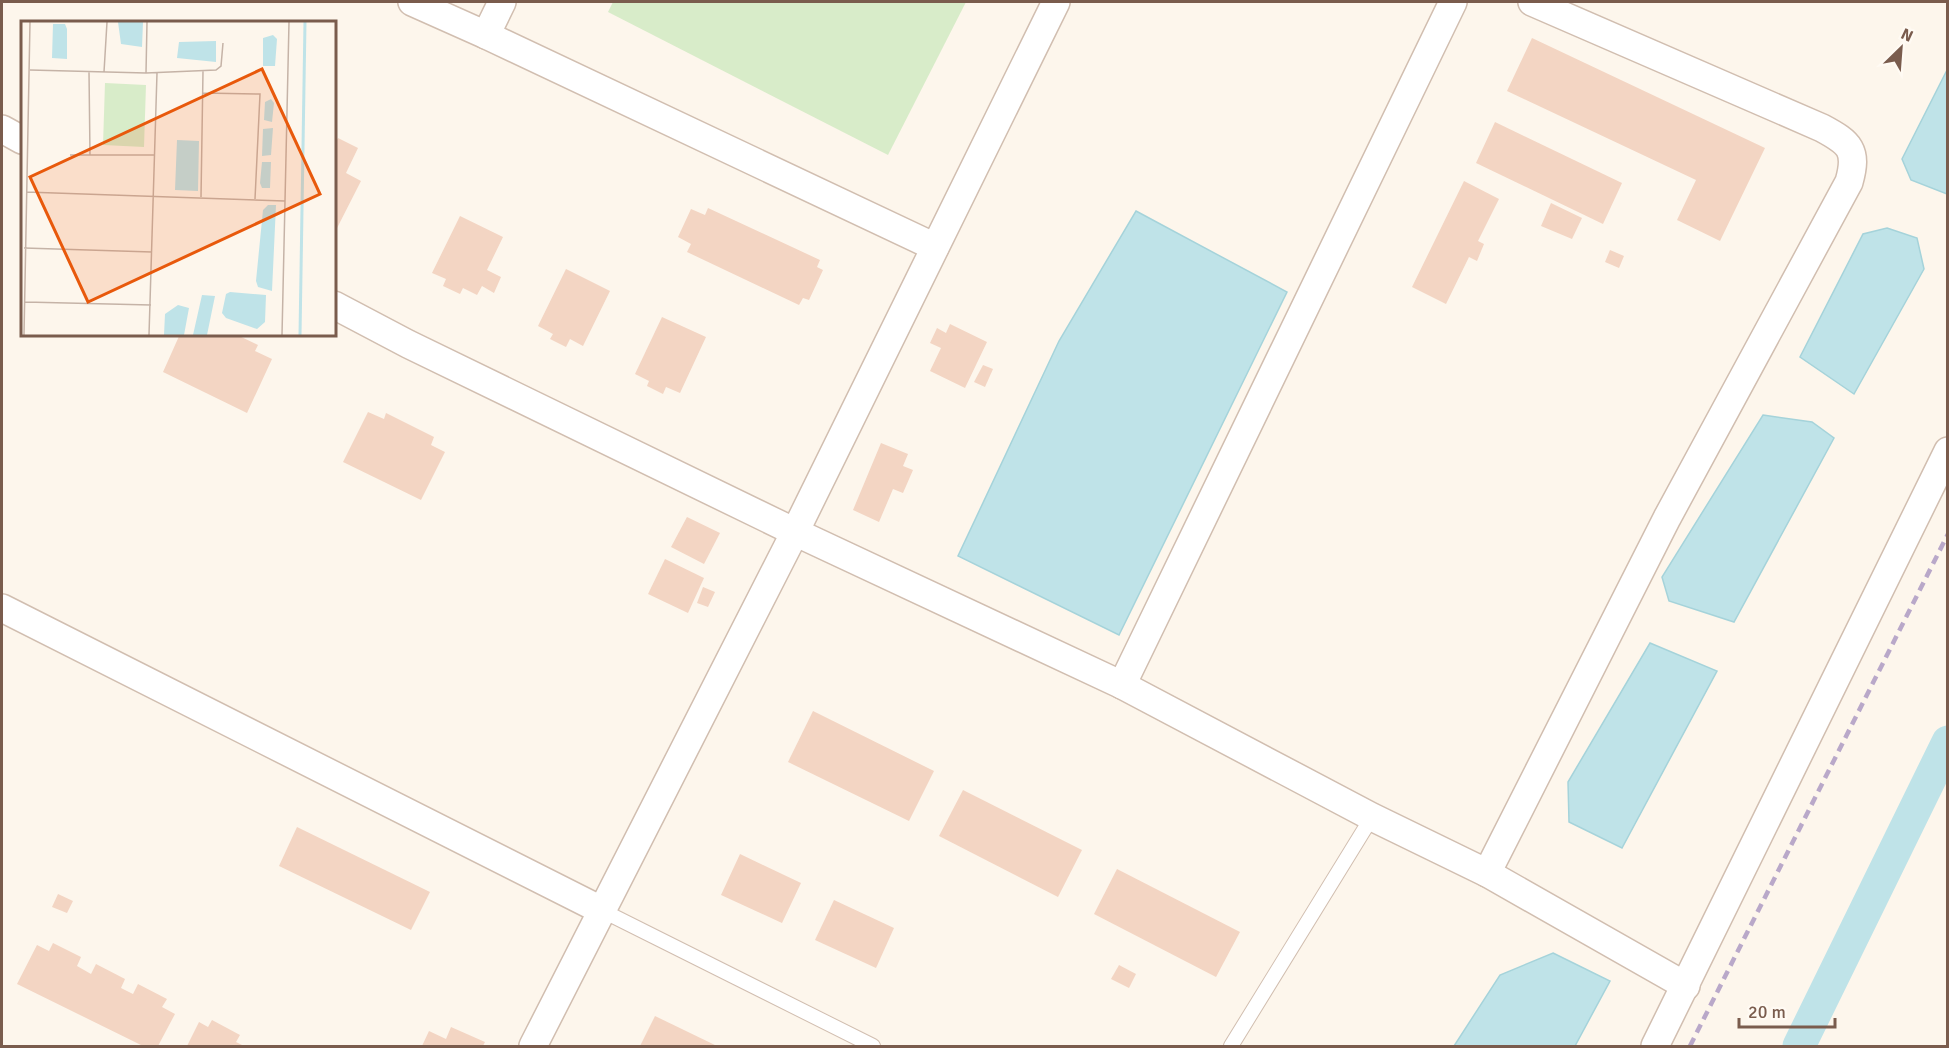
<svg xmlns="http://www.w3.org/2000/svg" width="1949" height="1048" viewBox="0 0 1949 1048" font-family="Signika,sans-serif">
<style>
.green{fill:#d8ecc9}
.water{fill:#bfe3e8;stroke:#a5d3da;stroke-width:1.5}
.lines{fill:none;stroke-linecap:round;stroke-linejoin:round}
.canal{stroke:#bfe3e8;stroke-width:33}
.building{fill:#f3d5c3}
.lane-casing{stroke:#d1beb0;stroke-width:16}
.street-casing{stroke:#d1beb0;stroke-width:30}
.lane{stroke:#fff;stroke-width:14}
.street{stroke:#fff;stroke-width:27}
.rail{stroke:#b9a8c9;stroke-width:4.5;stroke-dasharray:9 6;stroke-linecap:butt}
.inset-river{fill:none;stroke:#bfe3e8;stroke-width:3}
.inset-road{fill:none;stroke:#c5b3a7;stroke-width:1.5}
.view{fill:#e8590c;fill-opacity:0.15;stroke:#e8590c;stroke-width:3}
.inset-edge{fill:none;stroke:#7a5c4d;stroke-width:3}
</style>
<rect width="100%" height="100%" fill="#fdf6ec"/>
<path class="green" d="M613,2H966L888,155L608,12Z"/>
<g class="water">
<path d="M1947,70L1948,194H1947L1911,180L1902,159Z"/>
<path d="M1136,211L1287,292L1119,635L958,556L1059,341Z"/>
<path d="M1887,228L1917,238L1924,269L1854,394L1800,357L1863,234Z"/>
<path d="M1763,415L1812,422L1834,438L1734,622L1669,601L1662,577Z"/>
<path d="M1650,643L1717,671L1622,848L1569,822L1568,782Z"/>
<path d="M1553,953L1610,981L1575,1046H1454L1500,975Z"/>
</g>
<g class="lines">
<path class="canal" d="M1799,1046L1948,742"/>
</g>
<g class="building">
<path d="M1532,38L1765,148L1720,241L1677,220L1696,180L1507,91Z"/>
<path d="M1495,122L1622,183L1603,224L1476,163Z"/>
<path d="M338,138L358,148L346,173L361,181L334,234V145Z"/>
<path d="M1464,181L1499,199L1478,241L1484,244L1477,261L1469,257L1446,304L1412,287Z"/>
<path d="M1551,203L1582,218L1572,239L1541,226Z"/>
<path d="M708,208L820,260L817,267L823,270L809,300L803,298L799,305L687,252L691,244L678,237L691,209L705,215Z"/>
<path d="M460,216L503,237L487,270L501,277L494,293L482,286L477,295L463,288L460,294L443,286L446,279L432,273Z"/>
<path d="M1610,250L1624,256L1619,268L1605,262Z"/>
<path d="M566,269L610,291L583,346L570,339L566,347L550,339L553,334L538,326Z"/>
<path d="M662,317L706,337L680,393L666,387L663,394L647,386L649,381L635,374Z"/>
<path d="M950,324L987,342L965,388L930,371L941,348L930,343L937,328L946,333Z"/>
<path d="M180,334H235L258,345L255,351L272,359L247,413L163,372Z"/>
<path d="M983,365L993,369L985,387L974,382Z"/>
<path d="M368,412L384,419L386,413L434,437L431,445L445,452L421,500L343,462Z"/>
<path d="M881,443L908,454L903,466L913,470L903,493L893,489L879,522L853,510Z"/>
<path d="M687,517L720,533L704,564L671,547Z"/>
<path d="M665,559L704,578L688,613L648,594Z"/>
<path d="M703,587L715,592L708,607L697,603Z"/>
<path d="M813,711L934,771L909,821L788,762Z"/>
<path d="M963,790L1082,850L1058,897L939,836Z"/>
<path d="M297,827L430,892L411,930L279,866Z"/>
<path d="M740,854L801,883L782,923L721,895Z"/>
<path d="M1117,869L1240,932L1216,977L1094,914Z"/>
<path d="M58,894L73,901L67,913L52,907Z"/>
<path d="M834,900L894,928L876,968L815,940Z"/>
<path d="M53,943L81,957L77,966L91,974L96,964L125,979L121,988L133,994L138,984L167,999L162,1007L175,1014L158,1046H143L17,984L37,945L49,951Z"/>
<path d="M1119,965L1136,974L1129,988L1111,979Z"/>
<path d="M655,1016L717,1046H640Z"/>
<path d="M212,1020L240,1035L236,1042L244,1046H187L199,1022L208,1027Z"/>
<path d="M451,1027L485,1042L483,1046H422L429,1031L446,1039Z"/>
</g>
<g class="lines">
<defs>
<g id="lane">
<path d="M601,910L873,1046"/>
<path d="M1231,1046L1372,817"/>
</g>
<g id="street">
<path d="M412,2L486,35L502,2"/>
<path d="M486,35L935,247"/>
<path d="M2,129L22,140"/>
<path d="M334,305L408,344L795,532L1122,685L1372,817L1487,873L1686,986"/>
<path d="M2,608L601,910"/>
<path d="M1122,685L1453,2"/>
<path d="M1487,873L1667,518L1849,182C1858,150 1850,143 1822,128L1532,2"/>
<path d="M533,1046L795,532L1056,2"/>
<path d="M1655,1046L1948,451"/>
</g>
</defs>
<use href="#lane" class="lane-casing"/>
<use href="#street" class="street-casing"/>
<use href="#lane" class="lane"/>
<use href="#street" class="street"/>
<path class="rail" d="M1690,1046L1948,534"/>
</g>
<g transform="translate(21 21)">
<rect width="315" height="315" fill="#fdf6ec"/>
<path d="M84,62L125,64L123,126L82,124Z" fill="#d8ecc9"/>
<path d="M97,1H122L121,26L100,23ZM32,3H44L46,8V38L31,37ZM252,14L256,18L254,45H242V17ZM195,20V41L156,37L158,21ZM250,78L253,82L251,101L243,99L244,81ZM252,107L250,134L241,135L242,108ZM156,119L178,120L177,170L154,169ZM241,141H250L249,167H241L239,162ZM247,184H255L251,270L237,266L235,260L242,189ZM209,271L245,274L244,301L236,308L205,297L201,292L205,273ZM181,274L194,275L186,314H172ZM157,284L168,287L163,314H143L144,293Z" fill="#bfe3e8"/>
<path class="inset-river" d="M279,314L284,1"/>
<path class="inset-road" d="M9,49L125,52L195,49L200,45L202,22M83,51L86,1M125,52L126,1M182,72L239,73L234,178M49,134H69L68,51M69,134H134M5,171L264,180M180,176L182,50M3,227L131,231M4,281L130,284M3,314L9,1M128,314L136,52M261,314L268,1"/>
<path class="view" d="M241,48L299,173L67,281L9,156Z"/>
<rect width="315" height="315" class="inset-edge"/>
</g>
<rect width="1949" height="1048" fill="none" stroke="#7a5c4d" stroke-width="6"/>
<g transform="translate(1901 48) rotate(25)" stroke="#fffaf3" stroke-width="4.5" paint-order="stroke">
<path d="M0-4.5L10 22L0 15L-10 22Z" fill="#7a5c4d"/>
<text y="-9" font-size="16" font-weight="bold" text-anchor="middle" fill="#7a5c4d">N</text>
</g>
<path d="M1739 1018v9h96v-9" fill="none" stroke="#7a5c4d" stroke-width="3"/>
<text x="1748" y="1018" font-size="18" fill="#7a5c4d" stroke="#fffaf3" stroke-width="4.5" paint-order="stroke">20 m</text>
</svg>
